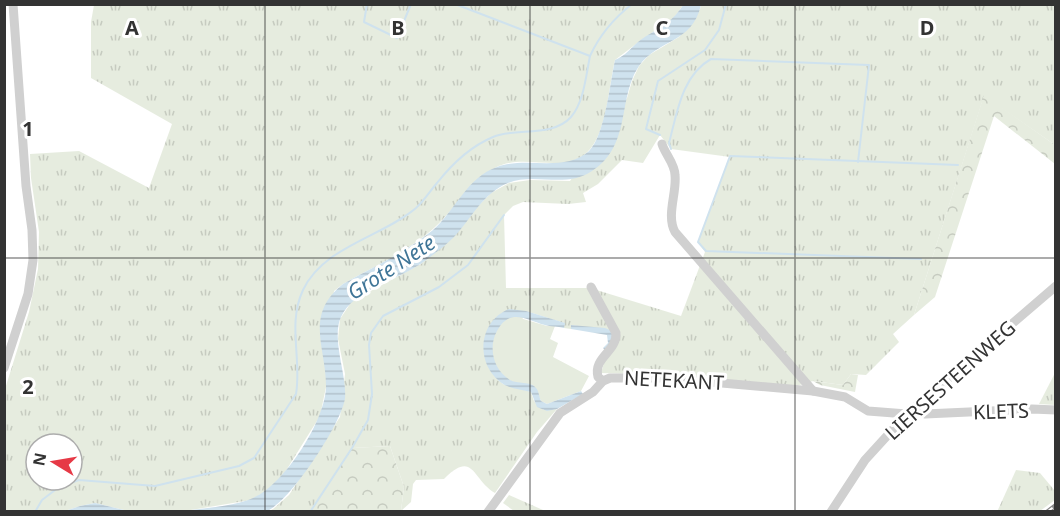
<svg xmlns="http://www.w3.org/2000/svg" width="1060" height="516" viewBox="0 0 1060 516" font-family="'Noto Sans',sans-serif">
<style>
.grass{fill:url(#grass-tufts);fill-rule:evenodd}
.forest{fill:url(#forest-crowns)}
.garden{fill:#e6ecdf}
.water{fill:url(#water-rules)}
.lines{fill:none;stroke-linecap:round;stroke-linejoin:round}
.stream{stroke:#cfe2ee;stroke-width:2}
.minor{stroke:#d0d0d0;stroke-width:9}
.rail-casing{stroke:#888;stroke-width:4.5}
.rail{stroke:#fff;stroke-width:2;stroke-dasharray:7;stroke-linecap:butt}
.grid{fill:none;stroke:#333;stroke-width:1.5;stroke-opacity:0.55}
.labels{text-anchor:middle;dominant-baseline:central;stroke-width:6;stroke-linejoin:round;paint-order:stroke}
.street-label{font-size:20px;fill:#333;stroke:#fff}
.water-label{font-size:21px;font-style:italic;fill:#3f7597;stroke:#fff}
.grid-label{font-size:20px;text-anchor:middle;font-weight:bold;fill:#333;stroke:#fff;stroke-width:6;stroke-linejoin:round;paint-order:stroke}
</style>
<defs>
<pattern id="grass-tufts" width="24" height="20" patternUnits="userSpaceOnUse" patternTransform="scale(1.5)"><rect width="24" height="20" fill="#e6ecdf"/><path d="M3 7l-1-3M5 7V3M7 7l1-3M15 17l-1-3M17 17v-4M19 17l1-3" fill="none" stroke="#c6cbc0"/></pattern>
<pattern id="forest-crowns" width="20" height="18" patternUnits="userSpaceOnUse" patternTransform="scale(1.5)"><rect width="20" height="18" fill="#e6ecdf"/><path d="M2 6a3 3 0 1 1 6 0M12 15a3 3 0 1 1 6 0" fill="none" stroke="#c6cbc0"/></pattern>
<pattern id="water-rules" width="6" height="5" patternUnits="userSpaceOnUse" patternTransform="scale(1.5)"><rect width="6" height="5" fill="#cfe2ee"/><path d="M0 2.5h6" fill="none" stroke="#b2c2cd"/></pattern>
</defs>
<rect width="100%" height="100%" fill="#fff"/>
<g class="grass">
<path d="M94,5H683L674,18L640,41L615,60C609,85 607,128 591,148C568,178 524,151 495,168C468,183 455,210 433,229C407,252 373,267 343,284L334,291L326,387L320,416L282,477L266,491L251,500L185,511H128L95,503L80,506L65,511L5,512V389L29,312L38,269L39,232L31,178L30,154L79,151L149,188L172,124L91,78V22ZM36,444H72V480H36Z"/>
<path d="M701,5H1055V145L984,96L914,315L893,334L899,342L866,375L851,374L843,385L813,381L796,386L663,375L601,373L613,333L572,325L571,329L564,328V323L526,311L496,378L503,384L531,392L534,401L544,410L557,409L537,432L495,493C472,480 474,449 444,479L416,480L413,484L411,502L401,511L404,487L390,446L353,448L310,511L267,512L273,509L289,495L340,417L345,374L338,339L340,319L352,301L421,264L491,193L509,183L530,180L570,181L627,98L632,81L639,66L649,55L679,37L700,9ZM660,135L671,149L730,157L698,242L705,252L681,316L590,288H506L504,215L513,206L523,202L568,204L586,202L583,193L598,184L622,160L643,163Z"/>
<path d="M1055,373V405L1039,404Z"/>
<path d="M1016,470L1040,473L1055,491V500L1040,511L997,512Z"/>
<path d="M509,495L543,510L542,511H514L503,503Z"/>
</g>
<g class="forest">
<path d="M984,95L1055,145V164L994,116L935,297L914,315Z"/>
<path d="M851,374L858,375L855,392L820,385L813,381L843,385Z"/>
<path d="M390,446L404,487L401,511H310L352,448Z"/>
</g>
<path class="garden" d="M513,316L547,326H555L550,339L558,343L553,357L589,376L581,391L547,404L541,401L533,385C526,384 516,384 509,380C485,366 488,327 513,316Z"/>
<g class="water">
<path d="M683,5H701C692,44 658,39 639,66C617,99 632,145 592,171C565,189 535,172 508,183C483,193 471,219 454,237C445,246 433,255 422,263C398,280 354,289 341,317C331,339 347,374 345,398C342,423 290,502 267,511H185C204,508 236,506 253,498C284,485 326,420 326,386C326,347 304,315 343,284C373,267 406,252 433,230C455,211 467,177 497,167C526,156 565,173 589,151C605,135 610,83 615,60C625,56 631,48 638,42C656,28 669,27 683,5Z"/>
<path d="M509,309L526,311L565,323L564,328C557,326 551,327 545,325C526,320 510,307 497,331C488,347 493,370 510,380C517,384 531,381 536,388C539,391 539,397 541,401L547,404L581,391L583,394L557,409L547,411L537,407L531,392C520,389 508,389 499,381C475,361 479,321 509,309Z"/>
<path d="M571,325L605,328L612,331L613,339L606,351L603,348L608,343L607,335L571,329Z"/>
<path d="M95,503L128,511H65L80,506Z"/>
</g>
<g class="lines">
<g class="stream">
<path d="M367,4L364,22L397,38L411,4"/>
<path d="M455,4L590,56C600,34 613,19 632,4"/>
<path d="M660,135L646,129L658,81L705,50L719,30L726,4"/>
<path d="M671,149L669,143C677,113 682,75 711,59L869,65L858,162"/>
<path d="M921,259L706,251L698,242L730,156L958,165"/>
<path d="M35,512L42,500L59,487L79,480L155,486L239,466L254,458L296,394C302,359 287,324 303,290C324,246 382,237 416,208C424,201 430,191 437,183C452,164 469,147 493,137C516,127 552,138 571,117C584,102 586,75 590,56"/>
<path d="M310,512L352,448L368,420L372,394L369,345L371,333L383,316L439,287L468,265L504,215"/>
</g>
<g class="minor">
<path d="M662,144C665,154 675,164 675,175C677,193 666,215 675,232L813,391"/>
<path d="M591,287L616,333C617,352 593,357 598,377L603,381"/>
<path d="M4,368L28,294L33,260L32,230L26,186L13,4"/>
<path d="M911,410L925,414L1032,409L1056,410"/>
<path d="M488,512L560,413L593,392L603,381L610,378H665L813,391L845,397L868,411L907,414"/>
<path d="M831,512L865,460L907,414L1056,286"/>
</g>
<defs>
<path id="rail" d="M1047,512L1056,505"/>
</defs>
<use href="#rail" class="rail-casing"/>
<use href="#rail" class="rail"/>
</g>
<path class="grid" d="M265,4V512M530,4V512M795,4V512M4,258H1056"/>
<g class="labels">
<g class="street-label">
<text transform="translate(674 380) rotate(3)">NETEKANT</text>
<text transform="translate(950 380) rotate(-42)">LIERSESTEENWEG</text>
<text transform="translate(1001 411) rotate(-2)">KLETS</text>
</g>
<g class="water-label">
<text transform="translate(391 267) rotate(-33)">Grote Nete</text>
</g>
</g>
<g class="grid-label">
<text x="132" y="35">A</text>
<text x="398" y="35">B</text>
<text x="662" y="35">C</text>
<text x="927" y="35">D</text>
<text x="28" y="136">1</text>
<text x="28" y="394">2</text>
</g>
<rect width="1060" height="516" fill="none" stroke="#333333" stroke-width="12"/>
<g transform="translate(54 462) rotate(281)"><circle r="28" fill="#ffffff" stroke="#adadad" stroke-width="1.5"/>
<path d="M0-4.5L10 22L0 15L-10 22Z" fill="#e63946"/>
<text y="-9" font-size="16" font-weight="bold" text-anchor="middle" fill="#333333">N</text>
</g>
</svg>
